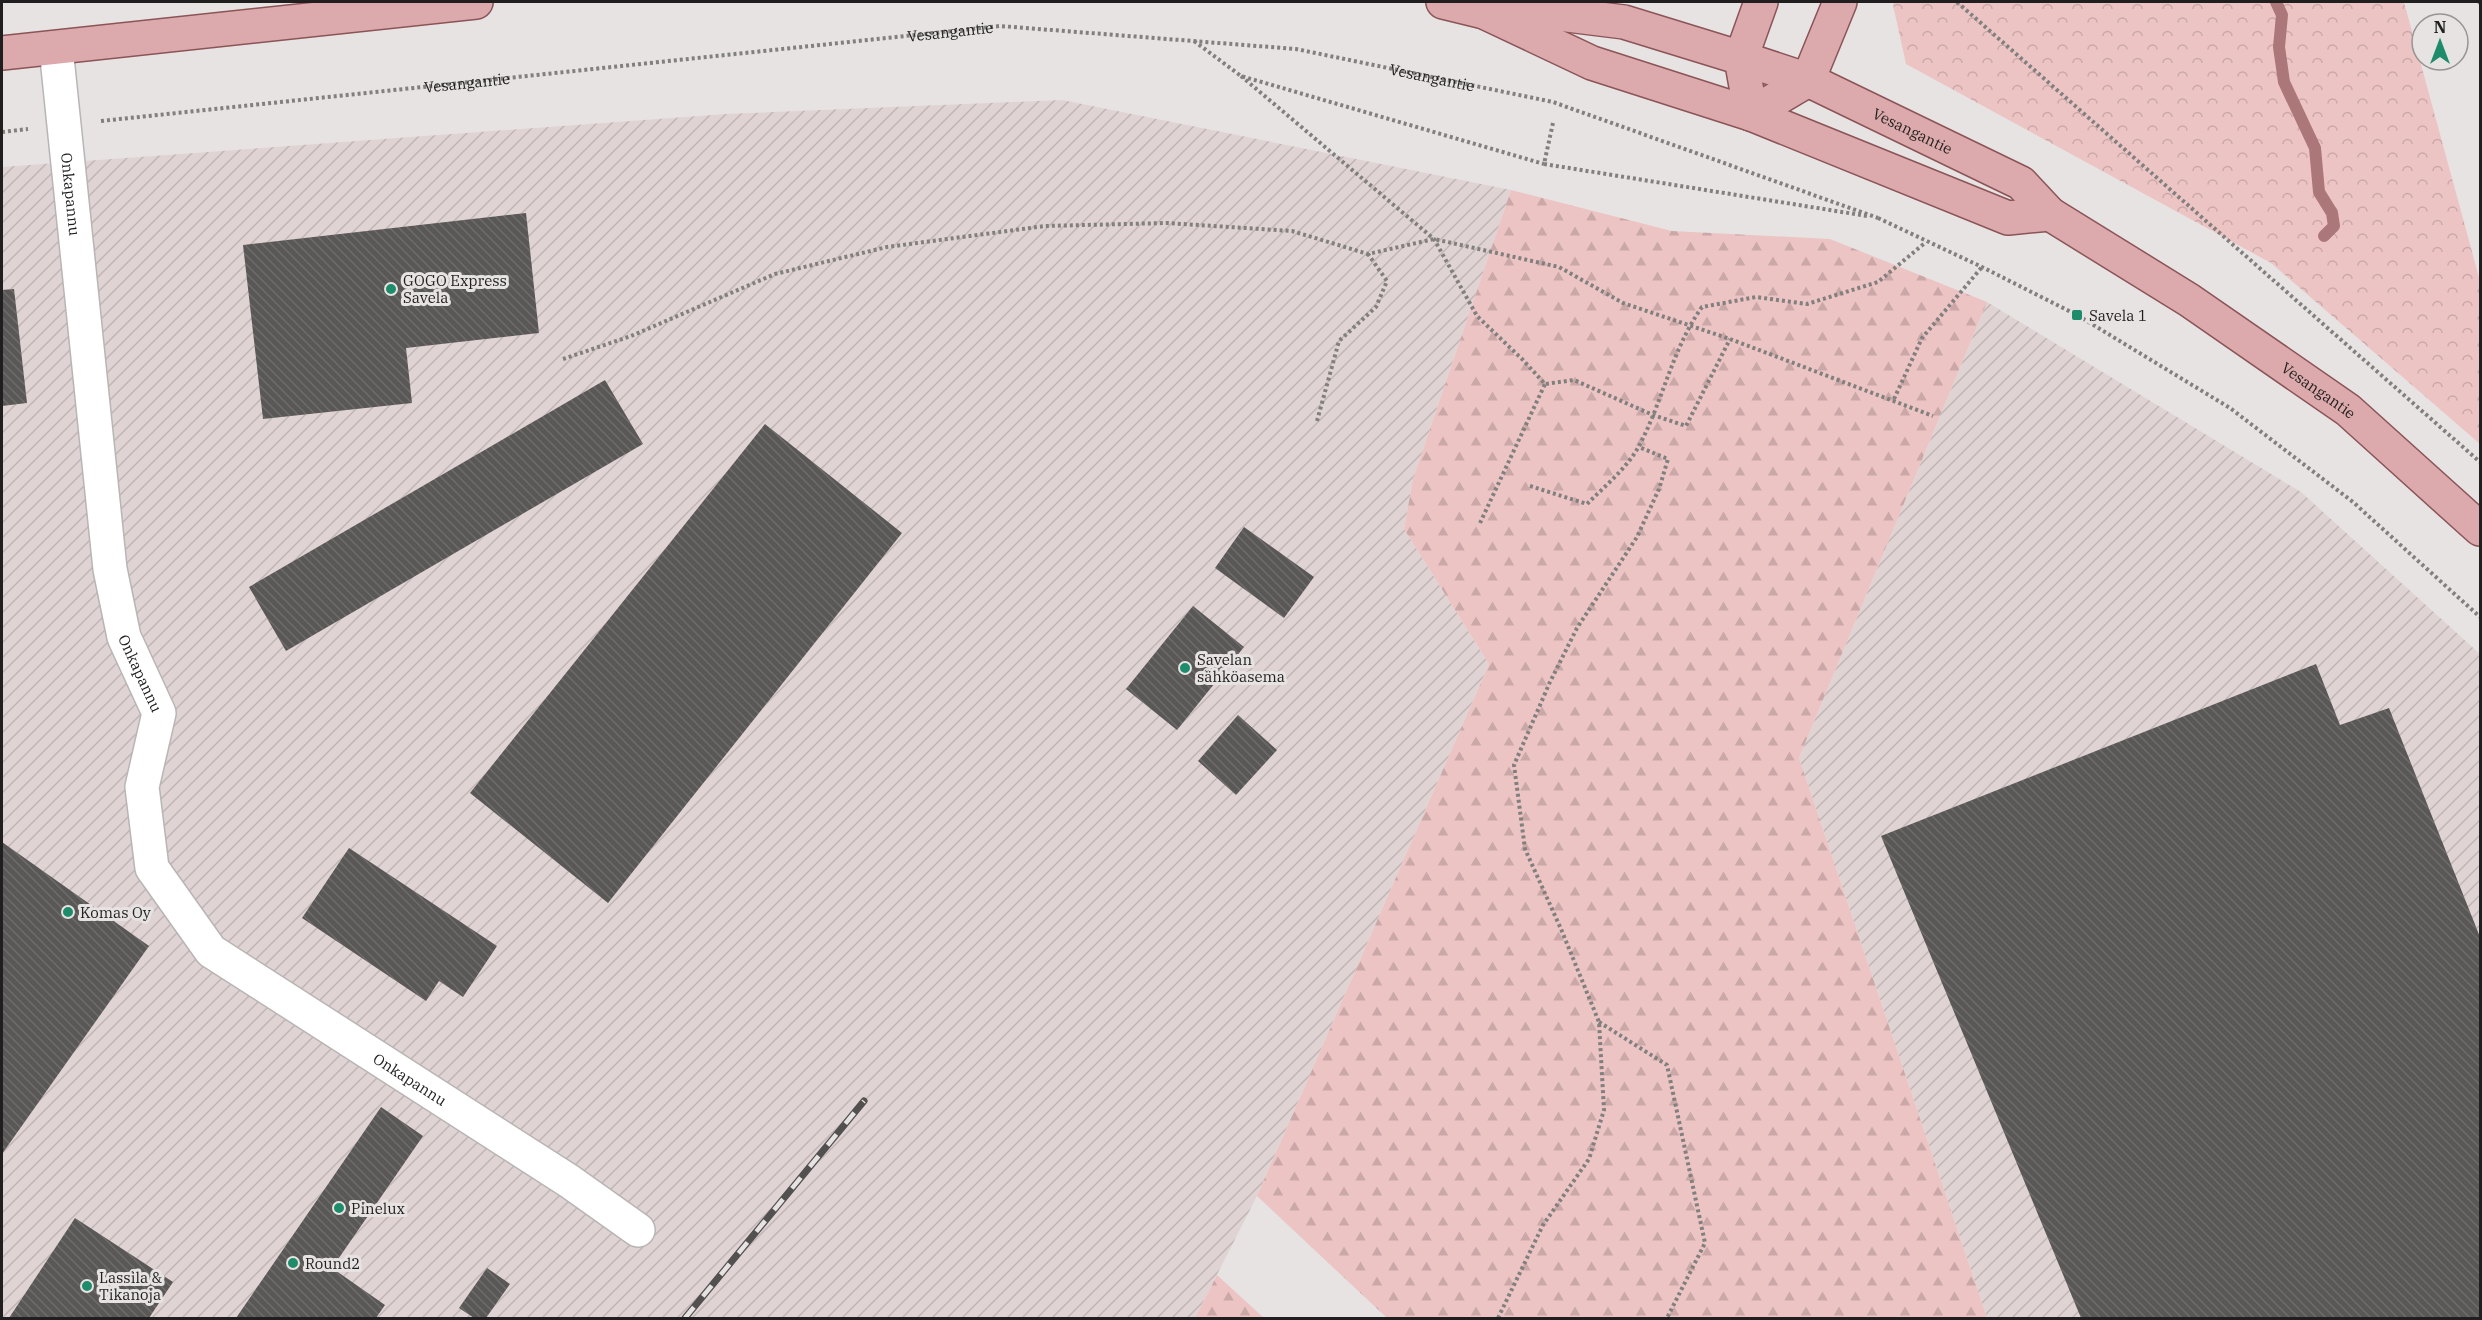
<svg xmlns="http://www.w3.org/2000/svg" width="2482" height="1320" viewBox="0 0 2482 1320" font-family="'IBM Plex Serif',serif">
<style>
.industrial{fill:url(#industrial-furrows)}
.forest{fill:url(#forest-firs)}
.park{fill:url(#park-crowns)}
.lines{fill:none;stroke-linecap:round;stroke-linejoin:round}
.stream{stroke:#ac7778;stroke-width:12}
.building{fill:url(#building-back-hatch)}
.minor-casing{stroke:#b8b5b5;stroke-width:36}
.major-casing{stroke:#8b5457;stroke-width:36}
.path{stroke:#827f7f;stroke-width:4;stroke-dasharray:3 3;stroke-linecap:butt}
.minor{stroke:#fff;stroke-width:33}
.major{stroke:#dcaaac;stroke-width:33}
.rail-casing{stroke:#535050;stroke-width:7}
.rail{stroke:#e7e3e3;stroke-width:4.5;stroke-dasharray:14;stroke-linecap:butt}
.poi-dot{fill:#1e8c6b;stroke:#e7e3e3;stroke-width:2}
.labels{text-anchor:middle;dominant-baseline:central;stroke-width:6;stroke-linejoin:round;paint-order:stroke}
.street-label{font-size:15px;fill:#201e1e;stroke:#e7e3e3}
.poi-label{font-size:15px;fill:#201e1e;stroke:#e7e3e3;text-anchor:start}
</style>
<defs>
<pattern id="industrial-furrows" width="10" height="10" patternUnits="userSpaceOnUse" patternTransform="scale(1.5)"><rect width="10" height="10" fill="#e0d3d3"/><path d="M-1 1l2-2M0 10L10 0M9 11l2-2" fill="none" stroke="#c0b5b5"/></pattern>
<pattern id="forest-firs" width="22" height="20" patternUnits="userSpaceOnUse" patternTransform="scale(1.5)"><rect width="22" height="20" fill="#edc4c4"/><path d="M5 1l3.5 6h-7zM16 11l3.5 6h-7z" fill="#cba8a8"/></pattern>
<pattern id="park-crowns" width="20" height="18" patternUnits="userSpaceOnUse" patternTransform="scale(1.5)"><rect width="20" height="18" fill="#edc4c4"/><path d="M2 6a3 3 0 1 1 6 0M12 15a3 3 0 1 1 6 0" fill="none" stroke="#cba8a8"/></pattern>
<pattern id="building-back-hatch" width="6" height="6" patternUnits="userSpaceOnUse" patternTransform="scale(1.5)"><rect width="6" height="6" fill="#5a5757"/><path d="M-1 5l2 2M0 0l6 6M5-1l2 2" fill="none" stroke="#6e6b6b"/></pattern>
</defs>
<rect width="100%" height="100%" fill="#e7e3e3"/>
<g class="industrial">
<path d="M1062,100L1511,190L1413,479L1404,529L1489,664L1257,1196L1195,1318H2V167L726,114Z"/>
<path d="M1987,302L2301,492L2480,654V1318H1987L1799,758Z"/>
</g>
<g class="forest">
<path d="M1511,190L1672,231L1830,239L1987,302L1799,758L1987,1318H1387L1257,1196L1489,664L1404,529L1413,479Z"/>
<path d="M1217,1275L1264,1318H1195Z"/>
</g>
<path class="park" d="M1894,2H2404L2480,281V444L2271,263L1906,64L1893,5Z"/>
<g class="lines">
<path class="stream" d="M2276,2L2282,15L2279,47L2284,82L2315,148L2319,192L2332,213L2334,226L2324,236"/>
</g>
<g class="building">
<path d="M526,213L539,333L406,348L412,403L263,419L243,245Z"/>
<path d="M14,289L27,403L2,406V290Z"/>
<path d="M605,380L643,444L286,651L249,587Z"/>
<path d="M765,424L902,533L608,903L470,793Z"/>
<path d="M1244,527L1314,577L1284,618L1215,568Z"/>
<path d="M1193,606L1244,647L1177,730L1126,689Z"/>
<path d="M2316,664L2340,725L2389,708L2480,937V1318H2081L1881,836Z"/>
<path d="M1238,715L1277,750L1236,795L1198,761Z"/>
<path d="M2,842L149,946L2,1154Z"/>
<path d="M349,848L497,946L463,997L439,981L426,1001L302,918Z"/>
<path d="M381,1107L423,1136L332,1268L385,1305L376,1318H236Z"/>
<path d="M75,1218L173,1282L149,1318H9Z"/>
<path d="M487,1268L510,1284L486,1318H474L459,1308Z"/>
</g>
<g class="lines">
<defs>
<g id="minor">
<path id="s2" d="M56,48L110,569L124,637L159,713L142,787L152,868L211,951L569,1181L638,1230"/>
</g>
<g id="major">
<path d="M1443,2L1484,12L1592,63L1751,114L2008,218L2050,214"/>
<path id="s3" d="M1484,12L1535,11L1624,22L1741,58L1808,80L2021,183L2050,214L2189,300L2348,410L2480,529"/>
<path d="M2,53L476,2"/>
<path d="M1751,114L1808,80L1840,2"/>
<path d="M1751,114L1741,58L1761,2"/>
</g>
</defs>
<use href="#minor" class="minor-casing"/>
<use href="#major" class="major-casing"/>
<g class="path">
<path d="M1957,2L2480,462"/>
<path d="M2479,2L2480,3"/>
<path d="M1194,41L1241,76L1544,164"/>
<path d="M1241,76L1434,239L1477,316L1523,360L1545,384L1574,380L1653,415L1686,426L1730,339"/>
<path id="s1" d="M101,121L1000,26L1296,49L1553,102L1878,218"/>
<path d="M1553,123L1544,164L1867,216"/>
<path d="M2,132L28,129"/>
<path d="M1878,218L1982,267L2077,315L2230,408L2353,502L2480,617"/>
<path d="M563,359L631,336L775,274L887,247L1045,226L1167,223L1292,231L1368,254L1434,239L1559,267L1623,303L1730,339L1933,416"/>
<path d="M1894,399L1922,338L1982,267"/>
<path d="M1317,421L1339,341L1376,307L1387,281L1368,254"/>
<path d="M1530,486L1587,504C1605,486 1627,468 1639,446C1663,401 1672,349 1702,307L1756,297L1807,304L1878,282L1926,242"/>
<path d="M1480,523L1545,384"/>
<path d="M1599,1022L1667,1065L1705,1243L1667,1318"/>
<path d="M1498,1318L1543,1225L1589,1159L1604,1110L1599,1022L1561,929L1525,849L1514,765L1550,682L1577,628L1637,537L1659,489L1668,459L1639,447"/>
</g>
<use href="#minor" class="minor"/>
<use href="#major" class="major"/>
<defs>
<path id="rail" d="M685,1318L864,1101"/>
</defs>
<use href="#rail" class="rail-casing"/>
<use href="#rail" class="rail"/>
</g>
<g class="poi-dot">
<circle cx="391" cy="289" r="6"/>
<rect x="2071" y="309" width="12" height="12" rx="3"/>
<circle cx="1185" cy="668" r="6"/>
<circle cx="68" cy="912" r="6"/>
<circle cx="339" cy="1208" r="6"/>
<circle cx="293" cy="1263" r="6"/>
<circle cx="87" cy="1286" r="6"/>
</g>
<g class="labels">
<g class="street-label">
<text stroke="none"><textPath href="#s1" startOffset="854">Vesangantie</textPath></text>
<text stroke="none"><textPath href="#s1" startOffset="1340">Vesangantie</textPath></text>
<text stroke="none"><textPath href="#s1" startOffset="368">Vesangantie</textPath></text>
<text stroke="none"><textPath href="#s3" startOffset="450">Vesangantie</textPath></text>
<text stroke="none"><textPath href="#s2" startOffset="147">Onkapannu</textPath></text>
<text stroke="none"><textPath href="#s3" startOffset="934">Vesangantie</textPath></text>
<text stroke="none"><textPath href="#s2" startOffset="633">Onkapannu</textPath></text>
<text stroke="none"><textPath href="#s2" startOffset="1173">Onkapannu</textPath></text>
</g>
<g class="poi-label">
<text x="403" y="280">GOGO Express<tspan x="403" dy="17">Savela</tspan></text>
<text x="2089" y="315">Savela 1</text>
<text x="1197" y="659">Savelan<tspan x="1197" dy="17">sähköasema</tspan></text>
<text x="80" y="912">Komas Oy</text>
<text x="351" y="1208">Pinelux</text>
<text x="305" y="1263">Round2</text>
<text x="99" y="1277">Lassila &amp;<tspan x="99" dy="17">Tikanoja</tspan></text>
</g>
</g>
<rect width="2482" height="1320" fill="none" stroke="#201e1e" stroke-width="6"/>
<g transform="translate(2440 42)"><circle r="28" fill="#e7e3e3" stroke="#979494" stroke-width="1.5"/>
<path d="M0-4.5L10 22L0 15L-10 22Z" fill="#1e8c6b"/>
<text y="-9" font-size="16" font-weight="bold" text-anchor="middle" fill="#201e1e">N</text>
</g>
</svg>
